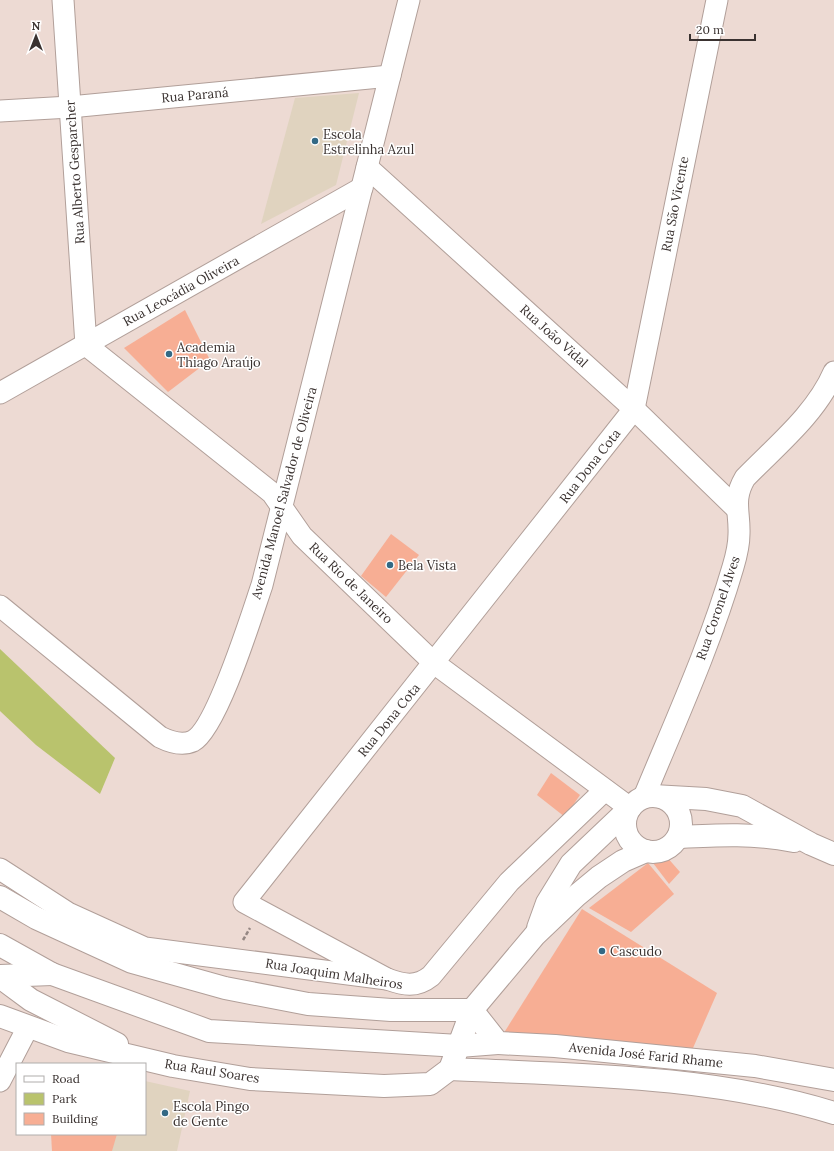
<svg xmlns="http://www.w3.org/2000/svg" width="834" height="1151" viewBox="0 0 834 1151" font-family="Lora,serif">
<style>
.education{fill:#e0d3bf}
.green{fill:#b9c36d}
.building{fill:#f7ae94}
.lines{fill:none;stroke-linecap:round;stroke-linejoin:round}
.minor-casing{stroke:#b19f99;stroke-width:23}
.tertiary-casing{stroke:#b19f99;stroke-width:24}
.secondary-casing{stroke:#b19f99;stroke-width:24}
.path{stroke:#958783;stroke-width:2.5;stroke-dasharray:4 2;stroke-linecap:butt}
.minor{stroke:#fff;stroke-width:21}
.tertiary{stroke:#fff;stroke-width:22}
.secondary{stroke:#fff;stroke-width:22}
.poi-dot{fill:#336985;stroke:#fff;stroke-width:1.5}
.labels{text-anchor:middle;dominant-baseline:central;stroke-width:3;stroke-linejoin:round;paint-order:stroke}
.street-label{font-size:13px;fill:#3a3230;stroke:#fff}
.poi-label{font-size:13px;fill:#3a3230;stroke:#fff;text-anchor:start}
</style>
<rect width="100%" height="100%" fill="#eddad3"/>
<g class="education">
<path d="M359,93L336,185L261,224L295,98Z"/>
<path d="M145,1081L190,1091L177,1151H111L116,1134H145Z"/>
</g>
<path class="green" d="M0,649L115,758L100,794L36,745L0,711Z"/>
<g class="building">
<path d="M185,310L210,360L168,392L124,348Z"/>
<path d="M391,534L419,555L386,597L361,576Z"/>
<path d="M551,773L580,795L565,817L537,795Z"/>
<path d="M666,856L680,872L669,884L653,863Z"/>
<path d="M648,863L674,894L631,932L589,908Z"/>
<path d="M582,909L717,993L693,1048L500,1039Z"/>
<path d="M51,1134H117L112,1151H52Z"/>
</g>
<g class="lines">
<defs>
<g id="minor">
<path d="M63,0L86,345L272,493L302,536L434,663L630,808"/>
<path d="M0,111L70,107L390,76"/>
<path d="M367,167L634,409L737,509"/>
<path d="M0,393L362,188"/>
<path d="M0,606L160,737C170,742 182,746 193,741C217,728 252,614 262,585L409,0"/>
<path d="M644,797C675,722 710,646 733,567C736,557 739,545 739,534C740,512 732,500 745,478C776,446 816,414 834,372"/>
<path d="M0,869L68,913L145,948L387,979C404,985 416,988 431,976L509,882L605,790"/>
<path d="M387,979L244,902L634,409L717,0"/>
<path d="M0,1081L28,1027"/>
</g>
<g id="tertiary">
<path d="M0,897L36,918L132,962L225,988L308,1004L391,1010H472L498,1043L555,1046L755,1066L834,1080"/>
<path d="M0,945L52,974L209,1031L459,1046L498,1043"/>
<path d="M450,1069C578,1075 711,1075 834,1113"/>
</g>
<g id="secondary">
<path d="M653,796L706,799L742,806L811,844L834,854"/>
<circle cx="653" cy="824" r="28"/>
<path d="M678,837C718,835 755,833 794,841"/>
<path d="M538,928L547,903L571,864L630,808"/>
<path d="M0,976L52,974"/>
<path d="M0,977L31,1000L117,1044"/>
<path d="M0,1016L68,1041L173,1066L250,1079L384,1086L430,1084L450,1069L472,1010L535,935L576,896L599,877L623,861L646,851"/>
</g>
</defs>
<use href="#minor" class="minor-casing"/>
<use href="#tertiary" class="tertiary-casing"/>
<use href="#secondary" class="secondary-casing"/>
<path class="path" d="M243,940L250,928"/>
<use href="#minor" class="minor"/>
<use href="#tertiary" class="tertiary"/>
<use href="#secondary" class="secondary"/>
</g>
<g class="poi-dot">
<circle cx="315" cy="141" r="4"/>
<circle cx="169" cy="354" r="4"/>
<circle cx="390" cy="565" r="4"/>
<circle cx="602" cy="951" r="4"/>
<circle cx="165" cy="1113" r="4"/>
</g>
<g class="labels">
<g class="street-label">
<text transform="translate(195 95) rotate(-5)">Rua Paraná</text>
<text transform="translate(75 172) rotate(-94)">Rua Alberto Gesparcher</text>
<text transform="translate(675 204) rotate(-79)">Rua São Vicente</text>
<text transform="translate(181 291) rotate(-29)">Rua Leocádia Oliveira</text>
<text transform="translate(554 336) rotate(42)">Rua João Vidal</text>
<text transform="translate(590 466) rotate(-52)">Rua Dona Cota</text>
<text transform="translate(284 493) rotate(-75)">Avenida Manoel Salvador de Oliveira</text>
<text transform="translate(351 583) rotate(44)">Rua Rio de Janeiro</text>
<text transform="translate(718 608) rotate(-71)">Rua Coronel Alves</text>
<text transform="translate(389 720) rotate(-51)">Rua Dona Cota</text>
<text transform="translate(334 974) rotate(9)">Rua Joaquim Malheiros</text>
<text transform="translate(646 1055) rotate(6)">Avenida José Farid Rhame</text>
<text transform="translate(212 1071) rotate(9)">Rua Raul Soares</text>
</g>
<g class="poi-label">
<text x="323" y="134">Escola<tspan x="323" dy="15">Estrelinha Azul</tspan></text>
<text x="177" y="347">Academia<tspan x="177" dy="15">Thiago Araújo</tspan></text>
<text x="398" y="565">Bela Vista</text>
<text x="610" y="951">Cascudo</text>
<text x="173" y="1106">Escola Pingo<tspan x="173" dy="15">de Gente</tspan></text>
</g>
</g>
<rect x="16" y="1063" width="130" height="72" fill="#ffffff" stroke="#b0adac"/>
<rect x="24" y="1076" width="20" height="6" fill="#ffffff" stroke="#b0adac"/>
<text x="52" y="1083" font-size="12" fill="#3a3230">Road</text>
<rect x="24" y="1093" width="20" height="12" fill="#b9c36d" stroke="#b0adac"/>
<text x="52" y="1103" font-size="12" fill="#3a3230">Park</text>
<rect x="24" y="1113" width="20" height="12" fill="#f7ae94" stroke="#b0adac"/>
<text x="52" y="1123" font-size="12" fill="#3a3230">Building</text>
<g transform="translate(36 36)" stroke="#ffffff" stroke-width="3" paint-order="stroke">
<path d="M0-3L7 15L0 10L-7 15Z" fill="#3a3230"/>
<text y="-6" font-size="11" font-weight="bold" text-anchor="middle" fill="#3a3230">N</text>
</g>
<path d="M690 34v6h65v-6" fill="none" stroke="#3a3230" stroke-width="2"/>
<text x="696" y="34" font-size="12" fill="#3a3230" stroke="#ffffff" stroke-width="3" paint-order="stroke">20 m</text>
</svg>
